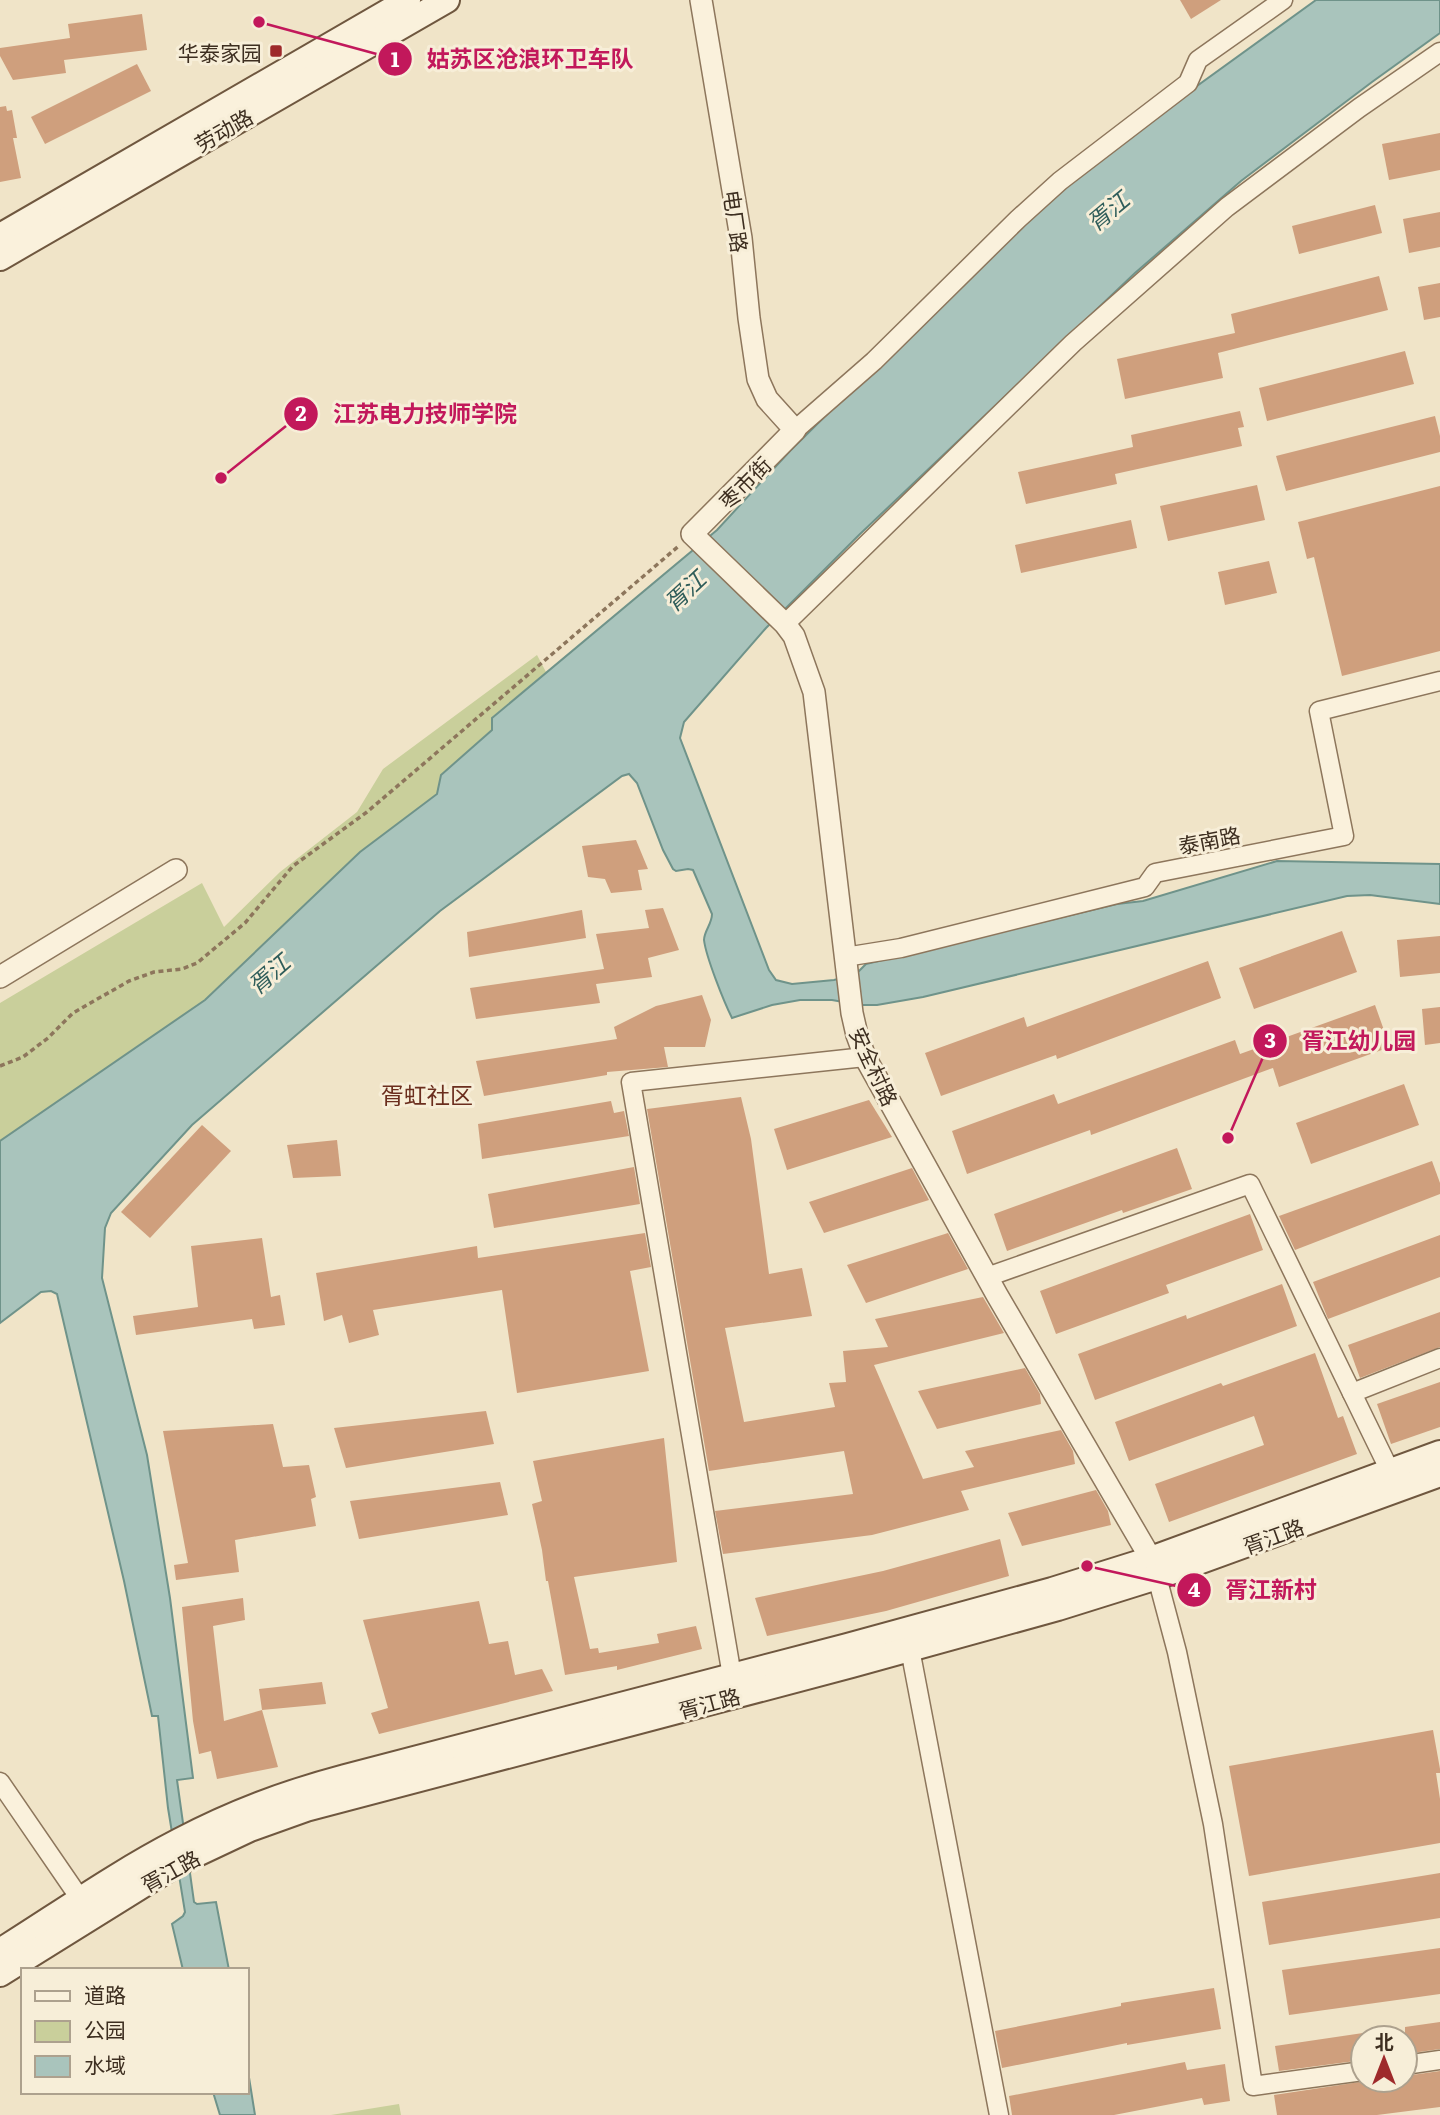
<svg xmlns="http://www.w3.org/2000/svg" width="1440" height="2115" viewBox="0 0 1440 2115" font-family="Literata,'Noto Sans SC',serif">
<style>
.green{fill:#c9cf9b}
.water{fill:#a9c4bc;stroke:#6f938a;stroke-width:2}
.building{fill:#cf9f7d}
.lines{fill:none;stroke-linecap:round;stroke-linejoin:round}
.minor-casing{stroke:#8d765c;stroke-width:21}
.tertiary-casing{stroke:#8d765c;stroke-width:24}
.secondary-casing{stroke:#6f573f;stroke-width:28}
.path{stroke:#8d765c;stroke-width:3.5;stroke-dasharray:5 3.5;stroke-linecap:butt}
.minor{stroke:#faf1dc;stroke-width:18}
.tertiary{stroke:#faf1dc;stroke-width:21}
.secondary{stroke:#faf1dc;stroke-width:24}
.poi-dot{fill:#9e2a2b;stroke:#f7eed8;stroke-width:2.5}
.labels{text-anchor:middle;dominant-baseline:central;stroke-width:6;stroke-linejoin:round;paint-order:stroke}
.poi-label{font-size:21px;fill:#3d2e20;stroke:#f7eed8;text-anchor:end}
.street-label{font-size:21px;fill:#3d2e20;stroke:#f7eed8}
.water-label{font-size:23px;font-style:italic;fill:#2f5d5a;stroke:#f7eed8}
.neighbourhood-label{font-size:23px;fill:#6b2e1e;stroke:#f7eed8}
.leader{fill:none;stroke:#c2185b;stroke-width:2.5}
.callout-dot{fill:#c2185b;stroke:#f7eed8;stroke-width:2.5}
.mark-label{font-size:21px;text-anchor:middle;font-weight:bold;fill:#fff}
.callout-label{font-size:23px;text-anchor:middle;font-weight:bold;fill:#c2185b;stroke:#f7eed8;stroke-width:6;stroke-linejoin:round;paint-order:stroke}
</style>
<rect width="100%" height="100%" fill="#f0e4c8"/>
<g class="green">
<path d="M537,655L546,672L492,717V729L441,775L437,794L360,852L205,1000L0,1141V1003L202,883L224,927L280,872L357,812L383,769Z"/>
<path d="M399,2104L401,2115H331Z"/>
</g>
<g class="water">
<path d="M1316,0H1440V33L1372,82L1241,181L1135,273L859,535L766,628L684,722L680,738L769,970L776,980L792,984L834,980L856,974L866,964L1117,904L1143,901L1277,861L1440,864V904L1370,895L1347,896L923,997L877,1005H860L832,1000H800L772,1005L732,1018C724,1002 706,957 704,940C704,931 712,924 712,914L693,870L688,869L676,871L673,869L663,850L637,783L629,774L622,776L440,911L192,1125L111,1213L105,1228L102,1278L147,1455L170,1598L193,1778L177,1780L194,1902L197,1904L216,1902L229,1970H183L172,1924L183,1916L185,1912L168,1808L158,1716H152L124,1581L57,1294L51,1291L41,1292L0,1323V1141L205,1000L360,852L437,794L441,775L492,730V718L717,530L790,451L1022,221L1125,138Z"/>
<path d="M247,2065L255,2115H220L213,2092H247Z"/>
</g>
<g class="building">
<path d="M1180,0H1221L1191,19Z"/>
<path d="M142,14L147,50L64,60L66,73L13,80L0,56V48L70,38L68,24Z"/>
<path d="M137,64L151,91L45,144L31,117Z"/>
<path d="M6,106L7,111L12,110L17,138H13L21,178L0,182V107Z"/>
<path d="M1440,133V170L1389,180L1382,144Z"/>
<path d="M1375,205L1382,233L1299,254L1292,226Z"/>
<path d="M1440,212V247L1409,253L1403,219Z"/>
<path d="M1379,276L1388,310L1218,353L1223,378L1125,399L1117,359L1235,333L1231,314Z"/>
<path d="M1440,283V317L1424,320L1418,287Z"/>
<path d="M1405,351L1414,384L1267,421L1259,388Z"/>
<path d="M1240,411L1244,427L1238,428L1242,446L1115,474L1117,484L1026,504L1018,472L1133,447L1131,435Z"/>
<path d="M1435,416L1440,436V452L1286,491L1276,456Z"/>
<path d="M1257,485L1265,520L1168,541L1160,506Z"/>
<path d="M1440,486V651L1342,676L1314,557L1307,559L1298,522Z"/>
<path d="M1131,520L1137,548L1021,573L1015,545Z"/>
<path d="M1269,561L1277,593L1225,605L1218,572Z"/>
<path d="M636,840L648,869L638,870L642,890L611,893L605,879L588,877L582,846Z"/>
<path d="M663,908L679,950L648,958L652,977L596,984L600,1003L476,1019L470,988L604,969L596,934L649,928L645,910Z"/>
<path d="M582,910L586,938L469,957L467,932Z"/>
<path d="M1342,931L1357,972L1254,1009L1239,968Z"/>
<path d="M1440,936V973L1400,977L1397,940Z"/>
<path d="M1208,961L1221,998L1057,1059L1056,1055L941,1096L925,1053L1024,1017L1027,1027Z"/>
<path d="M702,995L711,1020L705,1047H664L668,1067L607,1072V1075L484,1096L476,1061L617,1039L614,1027L656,1006Z"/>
<path d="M1375,1005L1390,1047L1279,1087L1273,1068L1091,1135L1090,1130L967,1174L952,1131L1054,1094L1058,1104L1235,1040L1240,1054Z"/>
<path d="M1440,1007V1043L1425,1045L1422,1009Z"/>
<path d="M1404,1084L1419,1125L1311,1164L1296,1123Z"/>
<path d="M741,1097L751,1139L769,1274L802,1268L812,1316L725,1328L744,1422L835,1407L829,1383L846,1382L843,1351L888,1347L875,1319L983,1297L1004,1333L874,1365L923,1479L974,1467L965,1451L1061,1430L1073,1451L1075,1464L961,1491L969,1510L872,1535L723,1554L715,1511L853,1494L844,1451L709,1471L647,1109Z"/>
<path d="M869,1100L892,1137L787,1170L774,1129Z"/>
<path d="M611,1101L614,1113L624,1111L629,1136L482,1159L478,1124Z"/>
<path d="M202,1125L231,1151L150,1238L121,1212Z"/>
<path d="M337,1140L341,1176L293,1178L287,1145Z"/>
<path d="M1177,1148L1192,1189L1123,1213L1122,1210L1007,1251L994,1214Z"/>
<path d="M1432,1161L1440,1183V1194L1295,1250L1279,1216Z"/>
<path d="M634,1167L640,1204L494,1228L488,1194Z"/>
<path d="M912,1168L929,1200L824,1233L809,1202Z"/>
<path d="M1250,1214L1263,1250L1166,1285L1169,1293L1056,1334L1040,1291Z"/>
<path d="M645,1233L651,1267L630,1271L649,1371L517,1393L502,1290L373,1310L379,1335L349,1343L342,1315L324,1321L316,1273L477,1246L478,1258Z"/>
<path d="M948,1233L968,1269L866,1303L847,1265Z"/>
<path d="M1440,1235V1277L1328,1319L1313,1282Z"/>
<path d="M262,1238L271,1297L280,1295L285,1325L254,1329L252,1319L136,1335L133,1316L198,1307L191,1246Z"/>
<path d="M1282,1284L1297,1326L1095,1400L1078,1354L1186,1315L1187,1319Z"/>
<path d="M1440,1312V1347L1360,1378L1348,1345Z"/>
<path d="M1315,1353L1338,1418L1343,1416L1357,1454L1169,1522L1155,1484L1264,1445L1254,1416L1129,1461L1115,1422L1221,1383L1223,1386Z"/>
<path d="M1025,1368L1040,1394L1041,1404L937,1429L918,1391Z"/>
<path d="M1440,1382V1427L1391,1444L1377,1404Z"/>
<path d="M486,1411L494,1444L346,1468L334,1428Z"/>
<path d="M273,1424L283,1467L309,1465L316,1497L311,1499L316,1526L235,1540L239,1572L176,1580L174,1565L188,1563L163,1431Z"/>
<path d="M664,1438L677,1562L574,1577L590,1649L598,1648L599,1653L659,1643L657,1634L696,1626L702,1649L617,1670V1666L565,1675L548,1581H546L542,1550L532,1504L542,1501L533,1461Z"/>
<path d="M500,1482L508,1515L359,1539L350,1501Z"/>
<path d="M1096,1490L1108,1511L1111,1525L1022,1546L1008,1513Z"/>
<path d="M1000,1539L1009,1576L886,1611L767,1636L755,1598L883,1571Z"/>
<path d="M243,1598L245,1620L213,1626L224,1721L262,1710L278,1767L217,1779L211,1751L199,1754L193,1721L182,1607Z"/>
<path d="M479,1601L489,1644L508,1641L515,1675L542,1669L553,1691L379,1734L371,1713L388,1708L363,1620Z"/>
<path d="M322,1682L326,1704L262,1710L259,1689Z"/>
<path d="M1433,1730L1440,1769V1773H1436L1440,1799V1843L1249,1876L1229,1766Z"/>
<path d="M1440,1873V1918L1269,1945L1262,1902Z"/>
<path d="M1440,1948V1994L1289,2015L1282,1970Z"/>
<path d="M1214,1988L1221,2029L1127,2045V2043L1002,2068L995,2031L1121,2006V2003Z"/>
<path d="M1440,2022V2049L1405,2054V2027Z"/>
<path d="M1363,2033V2060L1279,2071L1275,2046Z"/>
<path d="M1185,2062L1187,2070L1225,2064L1230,2101L1204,2105L1202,2098L1114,2115H1012L1009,2096Z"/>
<path d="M1440,2071V2107L1377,2115H1277L1274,2095L1373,2080H1405V2076Z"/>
</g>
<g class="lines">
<defs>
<g id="minor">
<path d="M795,430L874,361L1018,219L1060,181L1188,83L1198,60L1283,0"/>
<path d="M785,624L1073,343L1227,207L1359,108L1440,52"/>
<path d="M845,957L901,948L1145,887L1155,873L1344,836L1319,711L1440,681"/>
<path d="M987,1277L1250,1184L1390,1471"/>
<path d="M1352,1393L1440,1358"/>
<path d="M1157,1577L1177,1652L1213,1824L1253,2086L1363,2071"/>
<path d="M910,1649L999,2115"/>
<path d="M732,1676L631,1082L865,1057"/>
<path d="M0,1782L81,1900"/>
<path d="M1405,2065L1440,2060"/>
</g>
<g id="tertiary">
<path d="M701,0L741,238L749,318L758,379L767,399L795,430L692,534L785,624L794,636L814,692L852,1013L857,1035L865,1057L997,1295L1151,1559L1155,1572"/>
<path d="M0,977L176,870"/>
</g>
<g id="secondary">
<path d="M0,236L408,0"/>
<path d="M0,258L447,0"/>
<path d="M0,1951C59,1914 117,1873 179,1841C232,1813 288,1792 345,1777L847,1646L1052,1590L1151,1559L1440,1453"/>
<path d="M0,1974L180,1862L250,1829L306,1809L852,1665L1058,1608L1157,1577L1440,1474"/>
</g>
</defs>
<use href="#minor" class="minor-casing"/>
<use href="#tertiary" class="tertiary-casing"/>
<use href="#secondary" class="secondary-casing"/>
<path class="path" d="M0,1066L23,1057L48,1038L73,1013L129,981L154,972L182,969L197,963L245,923L293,866L367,812L680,545"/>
<use href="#minor" class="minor"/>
<use href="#tertiary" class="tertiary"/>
<use href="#secondary" class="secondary"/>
</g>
<rect class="poi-dot" x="269" y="44" width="14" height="14" rx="3.5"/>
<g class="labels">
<g class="poi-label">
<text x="262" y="51">华泰家园</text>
</g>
<g class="street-label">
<text transform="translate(223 129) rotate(-30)">劳动路</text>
<text transform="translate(737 221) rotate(82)">电厂路</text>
<text transform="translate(744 482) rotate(-45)">枣市街</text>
<text transform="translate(1209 839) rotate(-11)">泰南路</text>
<text transform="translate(875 1066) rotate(65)">安全村路</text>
<text transform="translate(1273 1535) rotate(-20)">胥江路</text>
<text transform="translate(709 1702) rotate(-15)">胥江路</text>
<text transform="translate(170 1870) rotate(-29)">胥江路</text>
</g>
<g class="water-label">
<text transform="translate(1107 210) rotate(-40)">胥江</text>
<text transform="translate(684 590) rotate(-43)">胥江</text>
<text transform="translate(268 973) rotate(-41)">胥江</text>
</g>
<g class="neighbourhood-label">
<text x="427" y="1094">胥虹社区</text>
</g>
</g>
<path class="leader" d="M259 22L395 59M221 478L301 414M1228 1138L1270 1041M1087 1566L1194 1590"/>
<g class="callout-dot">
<circle cx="259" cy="22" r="7"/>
<circle cx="221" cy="478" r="7"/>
<circle cx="1228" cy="1138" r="7"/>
<circle cx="1087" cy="1566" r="7"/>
<circle cx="395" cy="59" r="18"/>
<circle cx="301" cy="414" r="18"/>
<circle cx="1270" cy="1041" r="18"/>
<circle cx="1194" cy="1590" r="18"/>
</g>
<g class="mark-label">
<text x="395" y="67">1</text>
<text x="301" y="421">2</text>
<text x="1270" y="1048">3</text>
<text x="1194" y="1597">4</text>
</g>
<g class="callout-label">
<text x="530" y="67">姑苏区沧浪环卫车队</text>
<text x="425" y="422">江苏电力技师学院</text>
<text x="1359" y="1049">胥江幼儿园</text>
<text x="1271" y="1598">胥江新村</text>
</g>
<rect x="21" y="1968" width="228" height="126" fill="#f7eed8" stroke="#ada18e" stroke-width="2"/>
<rect x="35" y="1991" width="35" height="10" fill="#faf1dc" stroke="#ada18e" stroke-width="2"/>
<text x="84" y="2003" font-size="21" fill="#3d2e20">道路</text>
<rect x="35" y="2021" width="35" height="21" fill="#c9cf9b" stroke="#ada18e" stroke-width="2"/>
<text x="84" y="2038" font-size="21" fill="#3d2e20">公园</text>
<rect x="35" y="2056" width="35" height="21" fill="#a9c4bc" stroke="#ada18e" stroke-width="2"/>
<text x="84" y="2073" font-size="21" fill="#3d2e20">水域</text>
<g transform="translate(1384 2059)"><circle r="33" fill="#f7eed8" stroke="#ada18e" stroke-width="2"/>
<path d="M0-5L12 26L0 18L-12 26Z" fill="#9e2a2b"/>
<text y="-10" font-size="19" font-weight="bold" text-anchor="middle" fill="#3d2e20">北</text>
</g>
</svg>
